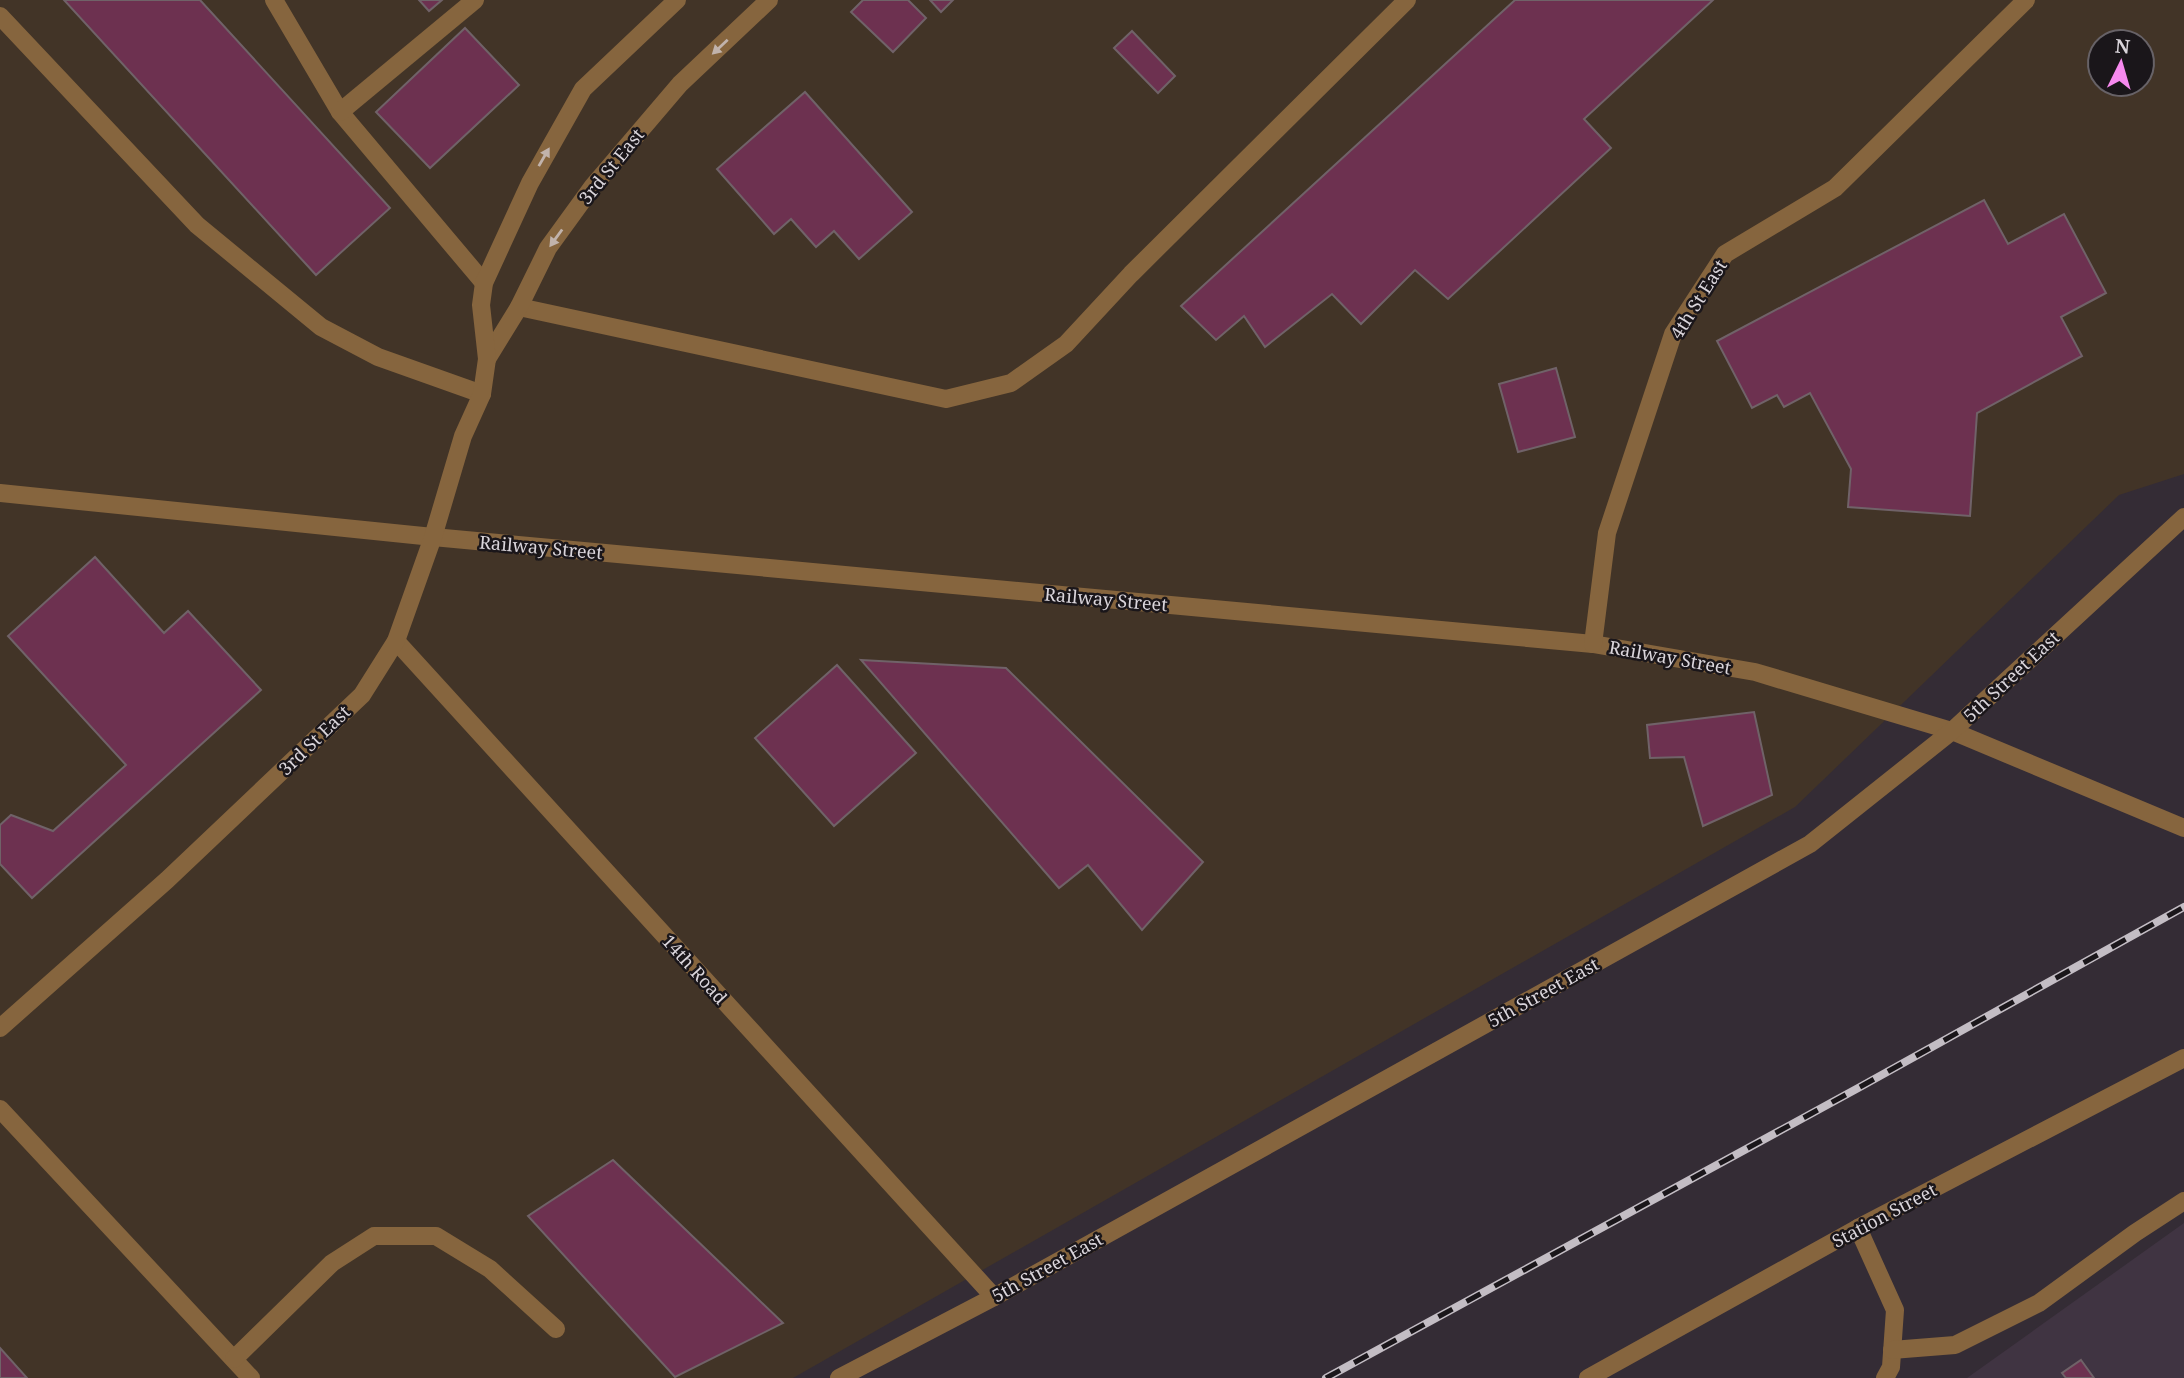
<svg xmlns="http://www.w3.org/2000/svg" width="2184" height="1378" viewBox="0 0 2184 1378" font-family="'Noto Serif',serif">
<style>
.built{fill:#403442}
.industrial{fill:#423427;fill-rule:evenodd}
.building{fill:#6d3150;stroke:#706268;stroke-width:2}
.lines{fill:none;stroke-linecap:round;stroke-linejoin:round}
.minor{stroke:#86653e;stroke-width:18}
.rail-casing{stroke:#c3bdc4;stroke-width:8}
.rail{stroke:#1a161a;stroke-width:5;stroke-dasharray:16;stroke-linecap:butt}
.oneway{fill:#c1b3ac}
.labels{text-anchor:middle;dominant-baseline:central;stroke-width:5;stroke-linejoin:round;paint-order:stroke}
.street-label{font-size:18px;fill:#dad5db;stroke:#1a161a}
</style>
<rect width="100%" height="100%" fill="#342c35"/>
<path class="built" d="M2184,1223V1378H1967Z"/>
<path class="industrial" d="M0,0H2184V474L2119,495L1795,807L793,1378H0ZM2100,42H2142V84H2100Z"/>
<g class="building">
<path d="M64,0H200L390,208L316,275Z"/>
<path d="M419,0H442L429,11Z"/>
<path d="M863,0H908L926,18L893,52L851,12Z"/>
<path d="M930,0H953L941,12Z"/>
<path d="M1515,0H1713L1584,119L1611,148L1448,299L1415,270L1361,324L1332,294L1265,347L1244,316L1216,340L1181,306Z"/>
<path d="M465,28L519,85L430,168L376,112Z"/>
<path d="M1132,31L1175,76L1158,93L1114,48Z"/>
<path d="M805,92L912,212L859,259L834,231L816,247L791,219L774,234L717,169Z"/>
<path d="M1984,200L2008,244L2064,214L2106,293L2061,317L2082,356L1977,413L1970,516L1848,507L1851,469L1810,393L1784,407L1777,395L1752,408L1717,341Z"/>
<path d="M1556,368L1575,437L1518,452L1499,384Z"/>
<path d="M95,557L164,633L188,611L261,690L32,898L0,864V825L11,815L53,831L126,765L8,636Z"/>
<path d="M861,660L1006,668L1203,862L1142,930L1088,865L1059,888Z"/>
<path d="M837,665L916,753L834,826L755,738Z"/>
<path d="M1754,712L1772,795L1703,826L1684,757L1650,758L1647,725Z"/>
<path d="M613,1160L783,1323L675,1377L528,1216Z"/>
<path d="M0,1348L27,1378H0Z"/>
<path d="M2081,1360L2094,1378H2066L2062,1373Z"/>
</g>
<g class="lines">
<g class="minor">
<path d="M274,0L340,112L484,283"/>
<path d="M0,16L197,225L321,327L378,357L482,394"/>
<path d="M340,112L475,0"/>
<path d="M519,307L946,399L1011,383L1066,344L1131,274L1407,0"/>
<path d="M487,359L519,307L548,248L593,186L680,84L769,0"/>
<path d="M0,493L433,537L1593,644L1755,672L1952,731L2184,828"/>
<path d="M396,641L994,1297"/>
<path d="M1593,644L1607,533L1673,334L1725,254L1835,188L2026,0"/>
<path d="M0,1028L167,880L362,695L396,641L433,537L463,436L482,394L487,359L481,305L484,283L530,183L583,89L677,0"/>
<path d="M0,1109L251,1378"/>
<path d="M1858,1228L1895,1310L1891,1367L1885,1378"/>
<path d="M1892,1350L1955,1345L2039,1303L2135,1233L2184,1201"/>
<path d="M234,1359L332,1263L374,1236H436L490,1269L556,1329"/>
<path d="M839,1378L994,1297L1810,844L1952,731L2184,517"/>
<path d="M1588,1378L1858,1228L2184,1058"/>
</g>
<defs>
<path id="rail" d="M1326,1378L1860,1087L2184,907"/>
</defs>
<use href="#rail" class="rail-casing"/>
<use href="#rail" class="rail"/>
</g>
<defs><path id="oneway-solid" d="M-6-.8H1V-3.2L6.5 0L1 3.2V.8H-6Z" transform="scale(1.75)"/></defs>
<g class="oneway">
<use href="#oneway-solid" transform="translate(720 47) rotate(137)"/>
<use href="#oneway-solid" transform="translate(544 157) rotate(-60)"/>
<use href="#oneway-solid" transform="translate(556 238) rotate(126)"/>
</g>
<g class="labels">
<g class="street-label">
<text transform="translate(611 166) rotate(-51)">3rd St East</text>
<text transform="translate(1698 299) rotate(-58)">4th St East</text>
<text transform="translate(541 547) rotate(5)">Railway Street</text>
<text transform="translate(1106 599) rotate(5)">Railway Street</text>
<text transform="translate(1670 657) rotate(10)">Railway Street</text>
<text transform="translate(2011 676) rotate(-43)">5th Street East</text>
<text transform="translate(314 740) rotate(-44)">3rd St East</text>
<text transform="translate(695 969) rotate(48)">14th Road</text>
<text transform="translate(1543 992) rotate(-29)">5th Street East</text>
<text transform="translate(1884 1215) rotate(-28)">Station Street</text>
<text transform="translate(1047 1267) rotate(-29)">5th Street East</text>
</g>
</g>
<g transform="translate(2121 63) rotate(5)"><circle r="33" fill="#1a161a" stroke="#676267" stroke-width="2"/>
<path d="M0-5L12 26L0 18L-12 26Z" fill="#f689ee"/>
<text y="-10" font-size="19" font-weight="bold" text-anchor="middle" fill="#dad5db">N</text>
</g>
</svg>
